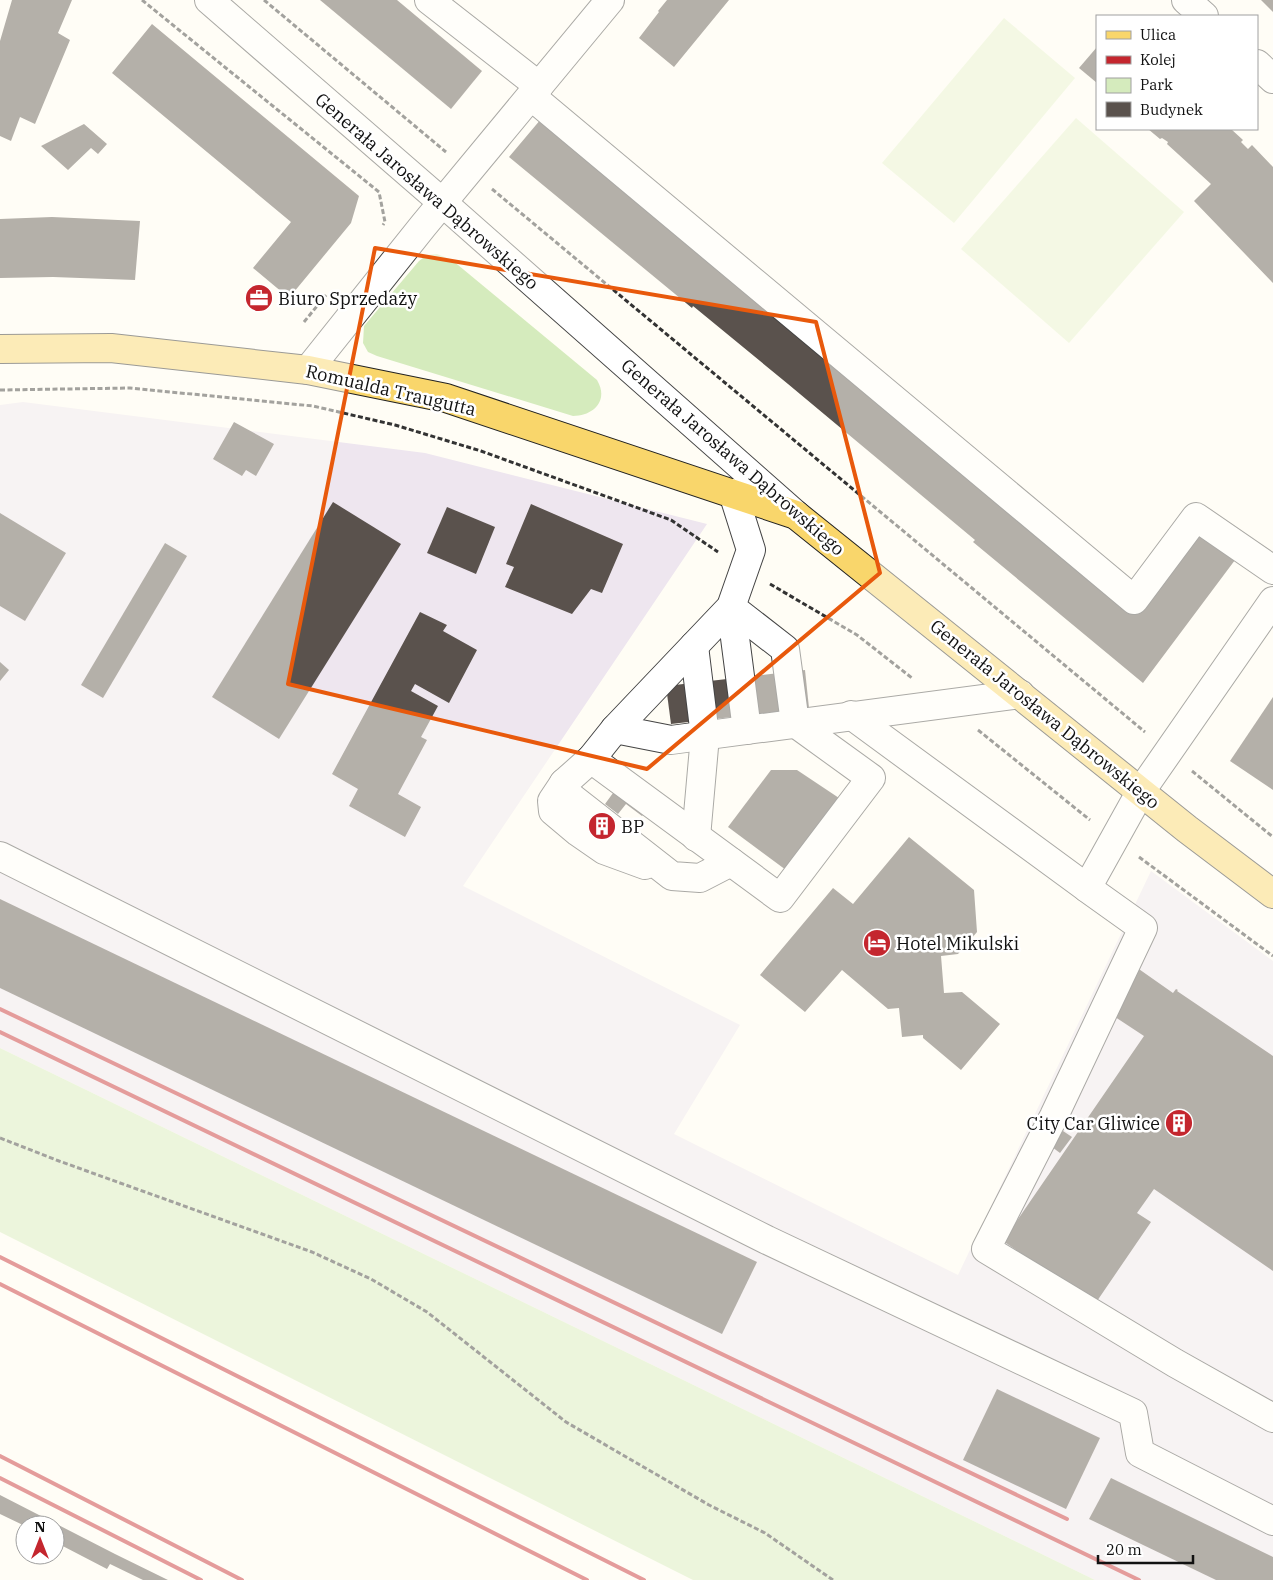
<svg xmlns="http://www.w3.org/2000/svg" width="1273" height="1580" viewBox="0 0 1273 1580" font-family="'IBM Plex Serif',serif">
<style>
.industrial{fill:#eee6ef}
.green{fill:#d5ebbd}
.pitch{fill:#e6f2cf}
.building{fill:#5a524d}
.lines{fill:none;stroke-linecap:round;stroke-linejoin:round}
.minor-casing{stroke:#444;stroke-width:30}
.major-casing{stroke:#222;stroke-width:30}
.path{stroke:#333;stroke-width:3;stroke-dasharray:5 2.5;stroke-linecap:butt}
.minor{stroke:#fff;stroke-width:28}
.major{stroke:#f9d66b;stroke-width:28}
.rail{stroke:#c4262e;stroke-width:4}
.marked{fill:none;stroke:#e8590c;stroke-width:4;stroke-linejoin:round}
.labels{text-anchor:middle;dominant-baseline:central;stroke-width:5;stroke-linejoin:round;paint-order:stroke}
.street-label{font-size:18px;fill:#111;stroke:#fff}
.poi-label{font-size:18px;fill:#111;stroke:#fff;text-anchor:start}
</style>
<rect width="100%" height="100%" fill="#fffdf5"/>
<path class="industrial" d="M23,402L425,453L707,524L463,886L740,1025L674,1134L958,1275L1151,871L1273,961V1580H1095L0,1048V405Z"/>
<g class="green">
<path d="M437,254L452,260L597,380C609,400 594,416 573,416L377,356L368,352L363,343L364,326L419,261L427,255Z"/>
<path d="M0,1048L1095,1580H693L0,1232Z"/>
</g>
<g class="pitch">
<path d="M1004,18L1075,78L954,223L882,163Z"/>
<path d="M1076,118L1184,212L1069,343L961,249Z"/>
</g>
<g class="building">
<path d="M12,0H72L58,33L70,40L35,124L20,117L11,141L0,136V41Z"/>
<path d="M320,0H397L482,71L451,109Z"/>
<path d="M667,0H729L674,67L639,38L659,12L658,11Z"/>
<path d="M1261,0H1273V12Z"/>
<path d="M152,24L359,196L351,223L289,298L253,268L291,222L112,73Z"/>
<path d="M1097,47V83L1079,68Z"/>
<path d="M541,119L1136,614L1194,532L1235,560L1143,683L973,542L975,540L788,384L693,306L692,308L509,157Z"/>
<path d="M84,124L107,144L98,154L91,148L68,170L41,146Z"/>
<path d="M1148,129H1231L1243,140L1241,142L1248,149L1252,145L1273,167V283L1194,201L1211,184L1167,144L1168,142L1162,138L1160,139Z"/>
<path d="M52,217L140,221L135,280L53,277L0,278V219Z"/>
<path d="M234,422L274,444L256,476L246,470L242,476L213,459Z"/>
<path d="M333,502L401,544L279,739L212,697Z"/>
<path d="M531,504L623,544L602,593L591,589L572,614L505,587L514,567L506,564Z"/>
<path d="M447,507L495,527L476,574L427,553Z"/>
<path d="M0,513L66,553L25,621L0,606Z"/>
<path d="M165,543L187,556L103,698L81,685Z"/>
<path d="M420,612L447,625L443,631L477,650L449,703L415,684L411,691L438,706L421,737L427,740L398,794L421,807L405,837L349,806L358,789L332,774Z"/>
<path d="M0,662L9,670L0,681Z"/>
<path d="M805,670L809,708L671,724L666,686Z"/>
<path d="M1273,697V790L1230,761Z"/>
<path d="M613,762L657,797L642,816L626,804L618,814L605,804L613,793L598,782Z"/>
<path d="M771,770H797L839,798L786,870L728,827Z"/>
<path d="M909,837L974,890L977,932L958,954L941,956L944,993L962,992L1000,1024L961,1070L923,1038V1035L902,1037L899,1008L888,1009L842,970L805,1012L760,975L833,888L853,904Z"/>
<path d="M0,899L757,1262L722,1334L0,988Z"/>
<path d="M1136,967L1173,993L1176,989L1178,990L1177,991L1273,1056V1271L1154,1189L1137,1213L1151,1222L1095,1304L1003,1241L1144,1036L1106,1011Z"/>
<path d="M1063,1131L1072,1137L1060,1153L1052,1147Z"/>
<path d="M997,1389L1100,1438L1066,1509L963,1460Z"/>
<path d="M1111,1478L1273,1557V1580H1216L1089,1519Z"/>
<path d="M0,1495L115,1554L168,1580H143L110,1564L107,1569L55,1542V1525H25V1526L0,1514Z"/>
</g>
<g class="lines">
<defs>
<g id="minor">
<path d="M209,0L443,203L796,515"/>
<path d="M429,0L539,86"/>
<path d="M1186,0L1204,16"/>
<path d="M1257,64L1273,79"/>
<path d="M531,96L1134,600L1196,517L1273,570"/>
<path d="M308,370L423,226L610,0"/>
<path d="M731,607L785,649L795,723L871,778L780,898L591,759L615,729L731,607L751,550L733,493"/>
<path d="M731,607L747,730"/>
<path d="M694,646L705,736L696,837"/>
<path d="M851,715L1087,888L1141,791L1273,601"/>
<path d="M615,729L671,740L1020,694"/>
<path d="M591,759L564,783L567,794L672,876L700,878L731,862"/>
<path d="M564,783L552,801L553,811L578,832L604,850L645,865"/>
<path d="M0,856L767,1240L1133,1413L1140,1453L1273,1521"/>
<path d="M1087,888L1143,928L1054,1116L986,1249L1175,1363L1273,1418"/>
</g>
<path id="major" d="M0,349L111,348L308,370L446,398L796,515L1187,829L1273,894"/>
</defs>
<use href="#minor" class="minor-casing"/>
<use href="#major" class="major-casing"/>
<g class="path">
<path d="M142,0L379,192L385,222L383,225"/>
<path d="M264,0L446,152"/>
<path d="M492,189L1145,732"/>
<path d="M304,322L326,295"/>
<path d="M0,390L130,388L313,406L395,425L481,451L671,520L718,552"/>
<path d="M770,584L857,635L912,678"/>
<path d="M978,730L1090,820"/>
<path d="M1192,771L1273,837"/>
<path d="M1139,857L1273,956"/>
<path d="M0,1138L59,1161L312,1252L371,1279L427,1312L566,1422L709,1505L765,1533L833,1580"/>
</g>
<use href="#minor" class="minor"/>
<use href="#major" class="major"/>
<g class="rail">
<path d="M0,1009L1067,1519"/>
<path d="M0,1032L1139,1580"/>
<path d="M0,1257L644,1580"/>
<path d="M0,1284L587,1580"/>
<path d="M0,1456L242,1580"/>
<path d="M0,1478L201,1580"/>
</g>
</g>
<path d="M0 0H1273V1580H0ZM375,248L816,322L880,573L647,769L288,684Z" fill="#fffdf5" fill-opacity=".55" fill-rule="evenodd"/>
<path class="marked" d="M375,248L816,322L880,573L647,769L288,684Z"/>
<defs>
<symbol id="office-disc" viewBox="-11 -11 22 22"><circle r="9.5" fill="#c4262e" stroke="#fff"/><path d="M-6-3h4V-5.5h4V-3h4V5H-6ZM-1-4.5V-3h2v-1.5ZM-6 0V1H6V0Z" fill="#fff"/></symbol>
<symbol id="building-disc" viewBox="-11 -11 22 22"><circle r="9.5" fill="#c4262e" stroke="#fff"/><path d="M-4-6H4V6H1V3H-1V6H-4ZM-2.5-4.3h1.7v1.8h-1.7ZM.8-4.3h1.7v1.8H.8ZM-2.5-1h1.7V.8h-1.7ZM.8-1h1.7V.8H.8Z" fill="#fff"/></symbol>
<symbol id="hotel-disc" viewBox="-11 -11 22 22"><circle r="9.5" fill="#c4262e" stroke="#fff"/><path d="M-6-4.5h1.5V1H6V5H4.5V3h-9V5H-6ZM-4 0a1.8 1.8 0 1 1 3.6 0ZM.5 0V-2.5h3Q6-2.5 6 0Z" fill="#fff"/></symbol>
</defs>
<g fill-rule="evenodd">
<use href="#office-disc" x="243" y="282" width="32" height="32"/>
<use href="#building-disc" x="586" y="810" width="32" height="32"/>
<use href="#hotel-disc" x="861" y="927" width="32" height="32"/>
<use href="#building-disc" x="1163" y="1107" width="32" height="32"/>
</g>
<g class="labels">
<g class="street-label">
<text transform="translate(427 191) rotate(41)">Generała Jarosława Dąbrowskiego</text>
<text transform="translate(391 390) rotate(13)">Romualda Traugutta</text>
<text transform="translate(733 457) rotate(41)">Generała Jarosława Dąbrowskiego</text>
<text transform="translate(1045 714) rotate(39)">Generała Jarosława Dąbrowskiego</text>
</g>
<g class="poi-label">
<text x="278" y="298">Biuro Sprzedaży</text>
<text x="621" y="826">BP</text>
<text x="896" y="943">Hotel Mikulski</text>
<text x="1160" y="1123" text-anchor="end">City Car Gliwice</text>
</g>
</g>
<rect x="1096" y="15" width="162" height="115" fill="#ffffff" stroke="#a0a0a0"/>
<rect x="1106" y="31" width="25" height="8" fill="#f9d66b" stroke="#a0a0a0"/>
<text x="1140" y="40" font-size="15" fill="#111111">Ulica</text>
<rect x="1106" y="56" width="25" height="8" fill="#c4262e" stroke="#a0a0a0"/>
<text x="1140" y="65" font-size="15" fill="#111111">Kolej</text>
<rect x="1106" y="78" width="25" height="15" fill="#d5ebbd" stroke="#a0a0a0"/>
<text x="1140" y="90" font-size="15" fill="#111111">Park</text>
<rect x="1106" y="102" width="25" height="15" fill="#5a524d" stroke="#a0a0a0"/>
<text x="1140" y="115" font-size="15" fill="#111111">Budynek</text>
<g transform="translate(40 1540)"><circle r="24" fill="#ffffff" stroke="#a0a0a0"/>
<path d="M0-4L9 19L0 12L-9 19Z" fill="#c4262e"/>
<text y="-8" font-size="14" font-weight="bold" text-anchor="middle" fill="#111111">N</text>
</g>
<path d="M1098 1555v8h95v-8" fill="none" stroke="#111111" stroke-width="2.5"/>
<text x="1106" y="1555" font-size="15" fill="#111111" stroke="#ffffff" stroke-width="4" paint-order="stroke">20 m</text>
</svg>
